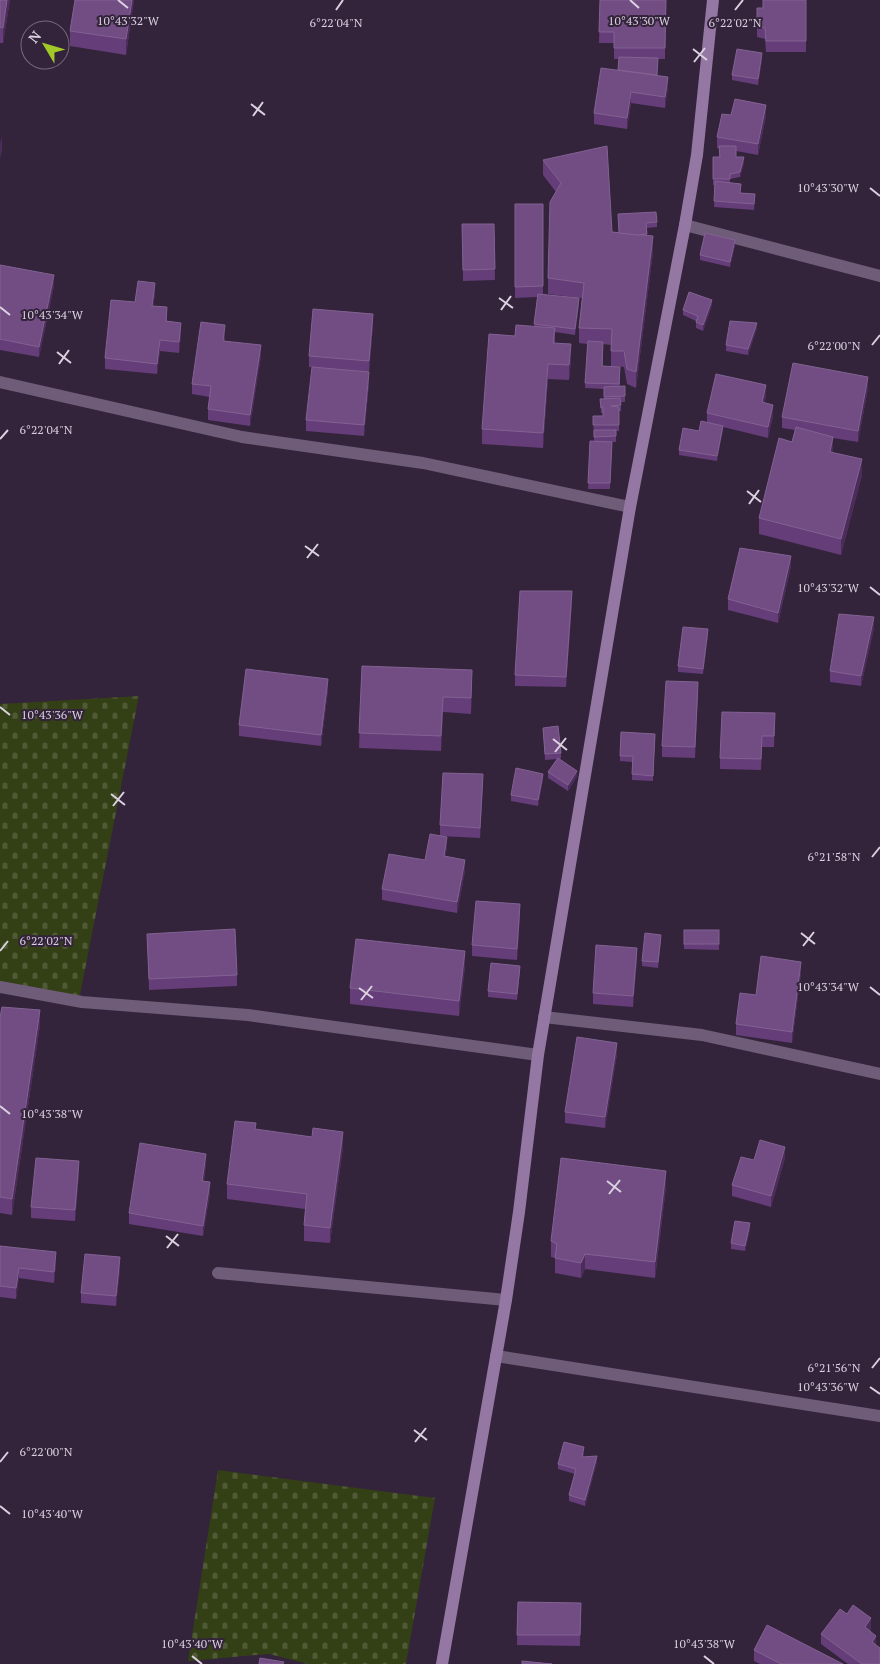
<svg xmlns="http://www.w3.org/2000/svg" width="880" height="1664" viewBox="0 0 880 1664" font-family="'PT Serif',serif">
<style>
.cemetery{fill:url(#cemetery-stones)}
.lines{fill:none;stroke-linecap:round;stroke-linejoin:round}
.service{stroke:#6e5c78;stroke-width:12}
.minor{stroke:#6e5c78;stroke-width:12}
.secondary{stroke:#9577a4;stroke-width:12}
.wall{fill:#653d78}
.shaded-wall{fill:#4c2c5b}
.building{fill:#724d83;stroke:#826292}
.ticks{fill:none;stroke:#dbd1e0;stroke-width:2}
.ticks-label{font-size:12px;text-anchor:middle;fill:#dbd1e0;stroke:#33233b;stroke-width:4;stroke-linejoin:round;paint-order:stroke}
</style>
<defs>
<pattern id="cemetery-stones" width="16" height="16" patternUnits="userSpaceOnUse" patternTransform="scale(1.25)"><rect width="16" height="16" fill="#333f14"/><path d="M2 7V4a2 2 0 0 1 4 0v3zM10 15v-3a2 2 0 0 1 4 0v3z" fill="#505a36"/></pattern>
</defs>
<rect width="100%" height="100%" fill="#33233b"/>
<g class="cemetery">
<path d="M139,696L78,1005L0,990V704Z"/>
<path d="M218,1470L435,1498L406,1664H308L269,1654L188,1661Z"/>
</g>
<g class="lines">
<g class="service">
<path d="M544,1017L702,1035L880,1074"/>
<path d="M218,1273L506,1300"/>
</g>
<g class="minor">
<path d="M685,225L880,276"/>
<path d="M0,382L242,437L423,463L630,507"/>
<path d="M0,987L82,1002L248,1015L538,1055"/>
<path d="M496,1356L880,1416"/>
</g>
<path class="secondary" d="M442,1664L506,1300L519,1212L538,1055L630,507L685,225L697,155L713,0"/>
</g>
<g class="wall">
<path d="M0,0H10L3,43H0Z"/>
<path d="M75,0H134L126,55L70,46V31Z"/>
<path d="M600,0H666L665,59H658L657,76L668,88L665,108L631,103L627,129L594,124V113L618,70L619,59H614V43H599Z"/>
<path d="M806,0V52H766L765,39L757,37V8H763Z"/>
<path d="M762,59L758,85L732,80V75Z"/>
<path d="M731,115L766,116L758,155L736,151V157L744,163L740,177L730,179V183L741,193L755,199L754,210L714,207L715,185H713V157H719V148H717V137Z"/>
<path d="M543,160L612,232H619L618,214L657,222V227L647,228V236L653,252L636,388L627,384L624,367L611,366V345L603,344V366L620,367V386H625V402H621V411H619V431H616V442H612L610,489H588L590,441H594L593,416H603V413H601L600,399H604V389L585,388L587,344L579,343V328L582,298L548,294V278L556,192L543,175Z"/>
<path d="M515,204H543V294L579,304L575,335L555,332V343L571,360L569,380L548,379L543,448L482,444V429L515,336L534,326L537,297L515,298Z"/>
<path d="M462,224H494L495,280L463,281Z"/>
<path d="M735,245L730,267L700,260V255Z"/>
<path d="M0,265L54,286L39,357L0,350Z"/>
<path d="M155,294L153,306L167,318V322L181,334L179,353L160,351L157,374L105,369V358L135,302Z"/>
<path d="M712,305L703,331L696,328V321L683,315V310Z"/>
<path d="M373,325L369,372L309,367V356Z"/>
<path d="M757,328L748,355L726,351V345Z"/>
<path d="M225,336V341L261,356L250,426L208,420V409L210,397L192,394V384Z"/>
<path d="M369,383L364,436L306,431V420Z"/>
<path d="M868,388L858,442L833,438V452L862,475L841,555L759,534V518L792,442L795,430L782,428V417Z"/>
<path d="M766,396L764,403L773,416L768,438L723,427L717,461L679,455V450L699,431L707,423V413Z"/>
<path d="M791,566L778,623L728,610V599Z"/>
<path d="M572,602L566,687L515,686V675Z"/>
<path d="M874,628L861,686L830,682V671Z"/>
<path d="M708,635L703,674L678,672V666Z"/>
<path d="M362,666L472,685L471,714L443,712L441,751L359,748Z"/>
<path d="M328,690L321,746L239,736V725Z"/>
<path d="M698,693L695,758L662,757V746Z"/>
<path d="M775,724L774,747H762L761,770L720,769V758Z"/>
<path d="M543,728L561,753V758L558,759L577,776L568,791L548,778V772L557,759L545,760Z"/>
<path d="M655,734L653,781L632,780V762L620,761V756Z"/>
<path d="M543,779L538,806L511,801V795Z"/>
<path d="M483,785L480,838L440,836L447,848L445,856L465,871L457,913L382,900V889L425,860L440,836V825Z"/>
<path d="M520,915L517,960L472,956V945Z"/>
<path d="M684,930H719V950L684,949Z"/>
<path d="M147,934L237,975V986L149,990Z"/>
<path d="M661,940L658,968L642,966V961Z"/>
<path d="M637,959L633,1007L593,1004V993Z"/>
<path d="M465,967L459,1016L350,1004V988Z"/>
<path d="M520,971L517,1000L488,997V991Z"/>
<path d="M801,973L792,1043L736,1035V1024L756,995Z"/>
<path d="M0,1017L40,1025L12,1215L0,1213Z"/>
<path d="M617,1054L605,1128L565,1123V1112Z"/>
<path d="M256,1130L343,1147L330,1243L304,1241V1225L305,1209L227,1199V1184Z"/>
<path d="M785,1158L771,1207L732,1196V1185L754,1160Z"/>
<path d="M206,1164L204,1181L210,1193L203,1236L129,1224V1213Z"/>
<path d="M79,1172L75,1221L31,1218V1207Z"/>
<path d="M666,1187L655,1278L585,1269L581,1278L555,1273V1258L551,1257V1241Z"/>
<path d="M750,1229L745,1251L731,1249V1243Z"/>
<path d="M0,1246L56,1263L54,1283L19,1278L16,1299L0,1297Z"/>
<path d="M120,1268L116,1306L81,1303V1293Z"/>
<path d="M584,1453L583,1457L597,1462L585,1506L569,1501V1495L575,1474L558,1469V1464Z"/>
<path d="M518,1602L581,1603L580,1646L517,1645Z"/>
<path d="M871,1629L870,1631L876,1646L880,1664H848L821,1644V1634Z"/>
<path d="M754,1650L843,1664H760L754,1661Z"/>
</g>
<g class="shaded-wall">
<path d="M7,0H10L3,43V28Z"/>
<path d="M132,0H134L126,55V39Z"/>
<path d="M762,53V59L758,85V79Z"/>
<path d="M668,77V88L665,108V97Z"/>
<path d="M631,92V103L627,129V118Z"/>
<path d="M766,105V116L758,155V144Z"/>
<path d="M2,136V151L0,159V143Z"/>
<path d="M744,157V163L740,177V172Z"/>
<path d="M653,236V252L636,388V372Z"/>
<path d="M735,240V245L730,267V262Z"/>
<path d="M54,275V286L39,357V347Z"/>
<path d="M155,283V294L152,317V306Z"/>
<path d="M579,298V304L575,335V329Z"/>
<path d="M712,300V305L703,331V325Z"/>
<path d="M373,314V325L369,372V361Z"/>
<path d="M181,323V334L179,353V342Z"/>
<path d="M757,323V328L748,355V349Z"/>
<path d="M225,325V336L223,351V341Z"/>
<path d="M160,340V351L157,374V364Z"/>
<path d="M571,344V360L569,380V365Z"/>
<path d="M261,345V356L250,426V415Z"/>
<path d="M548,364V379L543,448V433Z"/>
<path d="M369,372V383L364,436V425Z"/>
<path d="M868,377V388L858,442V431Z"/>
<path d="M766,385V396L762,413V402Z"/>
<path d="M773,405V416L768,438V427Z"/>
<path d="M723,426V431L717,461V456Z"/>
<path d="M833,437V452L830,467V452Z"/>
<path d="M862,459V475L841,555V539Z"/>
<path d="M791,556V566L778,623V613Z"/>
<path d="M572,591V602L566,687V677Z"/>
<path d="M874,617V628L861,686V676Z"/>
<path d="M708,629V635L703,674V669Z"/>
<path d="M472,670V685L471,714V698Z"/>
<path d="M328,679V690L321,746V735Z"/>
<path d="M698,682V693L695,758V747Z"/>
<path d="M443,697V712L441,751V736Z"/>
<path d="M577,771V776L568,791V785Z"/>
<path d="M483,774V785L480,838V828Z"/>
<path d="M543,774V779L538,806V800Z"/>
<path d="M447,837V848L444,867V856Z"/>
<path d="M465,860V871L457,913V902Z"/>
<path d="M520,904V915L517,960V949Z"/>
<path d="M637,948V959L633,1007V996Z"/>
<path d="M465,951V967L459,1016V1001Z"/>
<path d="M801,962V973L792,1043V1032Z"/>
<path d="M40,1010V1025L12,1215V1199Z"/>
<path d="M617,1043V1054L605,1128V1117Z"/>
<path d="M343,1132V1147L330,1243V1228Z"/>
<path d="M785,1147V1158L771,1207V1196Z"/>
<path d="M206,1154V1164L202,1192V1181Z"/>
<path d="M79,1161V1172L75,1221V1210Z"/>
<path d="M666,1171V1187L655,1278V1262Z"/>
<path d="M210,1182V1193L203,1236V1226Z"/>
<path d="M750,1223V1229L745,1251V1246Z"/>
<path d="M56,1252V1263L54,1283V1272Z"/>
<path d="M585,1254V1269L581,1278V1263Z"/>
<path d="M120,1257V1268L116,1306V1296Z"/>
<path d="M19,1268V1278L16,1299V1288Z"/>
<path d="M597,1456V1462L585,1506V1500Z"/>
<path d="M871,1618V1629L865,1638V1627Z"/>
<path d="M876,1636V1646L872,1642Z"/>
</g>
<g class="building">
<path d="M0,0H7L3,28L0,27Z"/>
<path d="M75,0H132L126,39L70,31Z"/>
<path d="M600,0H666L665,48H614V32H599Z"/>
<path d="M763,0H806V41H766L765,28L757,26V8H763Z"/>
<path d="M737,49L762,53L758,79L732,75Z"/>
<path d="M619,57L658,58L657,75L618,70Z"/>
<path d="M601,68L668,77L665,97L631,92L627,118L594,113Z"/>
<path d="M735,99L766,105L758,144L717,137L722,114L731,115Z"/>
<path d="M607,146L612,232L653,236L636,372L627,369L624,351H611L612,329L579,328L584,283L548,278L550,202L561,183L543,160Z"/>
<path d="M719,146H736V157H744L740,172L730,174V179H713V157H720Z"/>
<path d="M715,181L741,184L740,193L755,194L754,204L714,201Z"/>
<path d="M515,204H543V286L515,287Z"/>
<path d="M656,212L657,222L646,223L647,234L638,235L619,233L618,214Z"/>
<path d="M462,224H494L495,269L463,270Z"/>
<path d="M705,233L735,240L730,262L700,255Z"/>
<path d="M0,265L54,275L39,347L0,339Z"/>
<path d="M138,281L155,283L152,306L167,307L166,321L181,323L179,342L160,340L157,364L105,358L111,300L135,302Z"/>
<path d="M689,292L712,300L703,325L696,322L698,316L683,310Z"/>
<path d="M538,294L579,298L575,329L534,324Z"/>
<path d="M313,309L373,314L369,361L309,356Z"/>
<path d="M730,321L757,323L748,349L726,345Z"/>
<path d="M201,322L225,325L223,341L261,345L250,415L208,409L211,386L192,384Z"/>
<path d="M516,325L555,328L553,343L571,344L569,365L548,364L543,433L482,429L489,334L515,336Z"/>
<path d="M588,341L603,342L602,366L620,367L619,384L585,383Z"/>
<path d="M793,363L868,377L858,431L782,417Z"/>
<path d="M312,367L369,372L364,425L306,420Z"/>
<path d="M716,374L766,385L762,402L773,405L768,427L707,413Z"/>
<path d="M625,386V396L604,397V387Z"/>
<path d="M620,398L621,405L611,406L619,407V425H593V416H603V407L601,408L600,399Z"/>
<path d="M701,421L723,426L717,456L679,450L683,428L699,431Z"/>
<path d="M796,427L833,437L830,452L862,459L841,539L759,518L779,438L792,442Z"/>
<path d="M594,430H616V436L594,437Z"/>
<path d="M590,441L612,442L610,483H588Z"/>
<path d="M740,548L791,556L778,613L728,599Z"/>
<path d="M520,591H572L566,677L515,675Z"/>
<path d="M839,614L874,617L861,676L830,671Z"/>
<path d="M683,627L708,629L703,669L678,666Z"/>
<path d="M362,666L472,670L471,698L443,697L441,736L359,733Z"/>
<path d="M246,669L328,679L321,735L239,725Z"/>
<path d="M666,681L698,682L695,747L662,746Z"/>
<path d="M722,712L775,713L774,736H762L761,759L720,758Z"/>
<path d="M558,726L561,753L545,754L543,728Z"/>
<path d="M621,732L655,734L653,776L632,774L633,756H620Z"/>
<path d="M558,758L577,771L568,785L548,772Z"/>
<path d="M516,768L543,774L538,800L511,795Z"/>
<path d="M443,773L483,774L480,828L440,825Z"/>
<path d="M430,834L447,837L444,856L465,860L457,902L382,889L389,854L425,860Z"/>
<path d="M476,901L520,904L517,949L472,945Z"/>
<path d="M235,929L237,975L149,979L147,934Z"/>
<rect x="684" y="930" width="35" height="14"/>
<path d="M645,933L661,935L658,962L642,961Z"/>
<path d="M356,939L465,951L459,1001L350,988Z"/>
<path d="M596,945L637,948L633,996L593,993Z"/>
<path d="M761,956L801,962L792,1032L736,1024L740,993L756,995Z"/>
<path d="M491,963L520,966L517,994L488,991Z"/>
<path d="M2,1007L40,1010L12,1199L0,1197V1017Z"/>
<path d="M577,1037L617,1043L605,1117L565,1112Z"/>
<path d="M235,1121L256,1123L255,1129L312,1137L313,1128L343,1132L330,1228L304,1225L307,1194L227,1184Z"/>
<path d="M760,1140L785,1147L771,1196L732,1185L741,1157L754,1160Z"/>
<path d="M140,1143L206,1154L202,1181L210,1182L203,1226L129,1213Z"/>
<path d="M36,1158L79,1161L75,1210L31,1207Z"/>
<path d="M561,1158L666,1171L655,1262L585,1254L581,1263L555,1258L557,1244L551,1241Z"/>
<path d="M735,1221L750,1223L745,1246L731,1243Z"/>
<path d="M0,1246L56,1252L54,1272L19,1268L16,1288L0,1286Z"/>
<path d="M85,1254L120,1257L116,1296L81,1293Z"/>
<path d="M564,1442L584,1447L582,1457L597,1456L585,1500L569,1495L576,1469L558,1464Z"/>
<path d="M518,1602L581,1603L580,1635H517Z"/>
<path d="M853,1605L871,1618L865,1627L876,1636L872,1642L880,1648V1664H862L821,1634L840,1609L847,1614Z"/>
<path d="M767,1625L843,1664H781L754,1650Z"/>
<path d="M260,1658L284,1662L283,1664H259Z"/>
<path d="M522,1661L552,1664H522Z"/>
</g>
<path class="ticks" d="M118,0L128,8M630,0L639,8M336,10L343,0M735,10L743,0M693,49L707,60M694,62L705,48M251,104L265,115M253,116L263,102M870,188L880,196M499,298L513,308M0,307L10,315M501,310L511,296M872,345L880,335M57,352L71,363M59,364L69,350M0,439L8,430M747,491L761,502M749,504L759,490M305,546L319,556M307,558L318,544M870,587L880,595M0,707L10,715M553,739L567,750M555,752L566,738M111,794L125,805M113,806L124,792M872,857L880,847M801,933L815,944M803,946L814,932M0,951L8,941M870,987L880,995M359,988L373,998M361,1000L372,986M0,1106L10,1114M607,1181L621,1192M609,1194L620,1180M166,1236L179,1246M167,1248L178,1234M872,1368L880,1358M870,1387L880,1394M414,1430L427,1440M415,1442L426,1428M0,1462L8,1452M0,1506L10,1514M192,1656L202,1664M704,1656L714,1664"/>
<g class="ticks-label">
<text x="128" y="25">10°43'32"W</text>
<text x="639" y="25">10°43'30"W</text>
<text x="336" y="27">6°22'04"N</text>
<text x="735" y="27">6°22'02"N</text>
<text x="828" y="192">10°43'30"W</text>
<text x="52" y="319">10°43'34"W</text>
<text x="834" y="350">6°22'00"N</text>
<text x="46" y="434">6°22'04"N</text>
<text x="828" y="592">10°43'32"W</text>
<text x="52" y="719">10°43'36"W</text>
<text x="834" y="861">6°21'58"N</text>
<text x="46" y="945">6°22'02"N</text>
<text x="828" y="991">10°43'34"W</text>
<text x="52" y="1118">10°43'38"W</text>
<text x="834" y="1372">6°21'56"N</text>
<text x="828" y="1391">10°43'36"W</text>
<text x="46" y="1456">6°22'00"N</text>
<text x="52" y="1518">10°43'40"W</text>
<text x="192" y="1648">10°43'40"W</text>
<text x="704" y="1648">10°43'38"W</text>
</g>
<g transform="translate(45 45) rotate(308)"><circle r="24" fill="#33233b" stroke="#76697d"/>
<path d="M0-4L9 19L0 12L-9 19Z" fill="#a2c928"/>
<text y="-8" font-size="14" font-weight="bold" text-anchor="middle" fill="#dbd1e0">N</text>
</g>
</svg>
